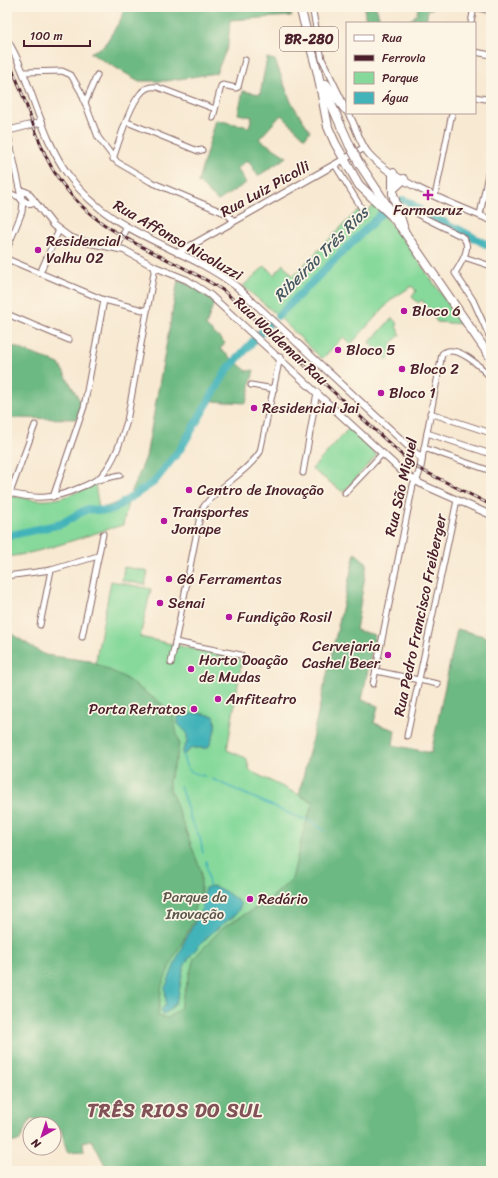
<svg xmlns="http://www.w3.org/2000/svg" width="498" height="1178" viewBox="0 0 498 1178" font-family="Sriracha,sans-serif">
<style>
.green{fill:#87d99b;stroke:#687c63}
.forest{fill:#6db983;stroke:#5c6c57}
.water{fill:#42b3b9;stroke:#466972}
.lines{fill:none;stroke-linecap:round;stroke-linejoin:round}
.stream{stroke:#42b3b9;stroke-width:1.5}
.river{stroke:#42b3b9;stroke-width:8}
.minor-casing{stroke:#876665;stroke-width:7}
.tertiary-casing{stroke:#876665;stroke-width:8}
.trunk-casing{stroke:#876665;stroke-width:10}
.minor{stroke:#fff;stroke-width:5}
.tertiary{stroke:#fff;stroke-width:6}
.trunk{stroke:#fff;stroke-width:8}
.rail-casing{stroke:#4a1f2b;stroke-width:3}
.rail{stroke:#fcf5e5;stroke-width:1.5;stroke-dasharray:4.5;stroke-linecap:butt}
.trunk-bridge-casing{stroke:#876665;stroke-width:10;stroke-linecap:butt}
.trunk-bridge{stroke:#fff;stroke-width:8}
.poi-dot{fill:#b5179e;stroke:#fcf5e5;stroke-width:1.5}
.labels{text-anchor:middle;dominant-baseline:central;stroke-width:3.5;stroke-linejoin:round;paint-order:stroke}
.shield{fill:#fcf5e5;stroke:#7f5f63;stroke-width:1}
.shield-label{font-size:14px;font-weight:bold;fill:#4a1f2b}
.street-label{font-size:15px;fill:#4a1f2b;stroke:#fcf5e5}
.poi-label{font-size:15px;fill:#4a1f2b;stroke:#fcf5e5;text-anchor:start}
.park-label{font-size:15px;fill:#5c574d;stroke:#fcf5e5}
.water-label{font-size:16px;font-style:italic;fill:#475a64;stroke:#fcf5e5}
.district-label{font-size:19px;font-weight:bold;letter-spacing:1px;fill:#815257;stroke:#fcf5e5}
</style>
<rect width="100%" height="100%" fill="#fcf5e5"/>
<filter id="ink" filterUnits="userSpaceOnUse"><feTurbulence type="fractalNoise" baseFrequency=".025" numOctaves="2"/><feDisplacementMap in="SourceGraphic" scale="8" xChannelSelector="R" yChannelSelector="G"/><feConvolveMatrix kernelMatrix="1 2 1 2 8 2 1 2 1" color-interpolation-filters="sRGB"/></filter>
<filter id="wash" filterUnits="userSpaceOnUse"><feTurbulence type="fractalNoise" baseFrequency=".012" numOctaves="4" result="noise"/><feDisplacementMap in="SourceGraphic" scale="16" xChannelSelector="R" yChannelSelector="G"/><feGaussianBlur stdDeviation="0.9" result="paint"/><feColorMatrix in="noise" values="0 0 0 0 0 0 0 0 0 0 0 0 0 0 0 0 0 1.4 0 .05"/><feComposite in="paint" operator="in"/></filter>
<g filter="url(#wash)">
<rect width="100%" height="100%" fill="#f8e9d2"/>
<g class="green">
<path d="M375,204L409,247L462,324L437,322L422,300L418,303L412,297L416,291L412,286L392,299L351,344L343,337L322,359L278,316L243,286L265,266L274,275L283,264L293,276L358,210L362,216Z"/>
<path d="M392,318L398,324L396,327L399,330L400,335L391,344L397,349L387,360L369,343Z"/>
<path d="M349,428L377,455L343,492L312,469Z"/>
<path d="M95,484L99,508L106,507L129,498L123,525C85,535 46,552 7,557V494C48,505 57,501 95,484Z"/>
<path d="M124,567L148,571L145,585L122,580Z"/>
<path d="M111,581L151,589L140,637L242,660L227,750L246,758L250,771L314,802L344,889L196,1104L7,969L93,690L97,654Z"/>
</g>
<g class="forest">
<path d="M124,7H289L292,16L230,20L228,46L216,73L166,81H139L90,53L104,46L121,19Z"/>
<path d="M376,7L381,23H366L364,8Z"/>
<path d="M418,7H434L433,9H428L426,23H402C410,21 418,17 418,7Z"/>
<path d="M267,58L275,60L291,102L310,131L305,138L281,115L259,139L287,157L258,176L248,160L237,168L246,183L218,201L198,182L216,120L249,127L252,117L238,114L243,91L260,94Z"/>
<path d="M178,280L194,287L214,302L206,326L225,343L220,349L247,371L254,370L246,403L209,401L181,448L154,482L129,498L146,457Z"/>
<path d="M7,344L59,364L83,406L77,419L7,418Z"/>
<path d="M355,553L367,563L356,630L375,635L362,700L378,706L374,723L395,730L393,745L431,753L457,629L491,638V1171H124L120,1167L107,1169L92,1140L83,1142L84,1151L67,1152L61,1129L54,1126V1124H46L31,1119L19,1141L9,1143L7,1148V631L45,655L90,661L122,676L162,704L173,716L179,743L177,756L169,780V786L201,871V895H198L193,914L197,915L174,957L162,985L158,1016L168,1018L180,1008L194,958L223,927L268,901L292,879L303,833L313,802L299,795Z"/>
</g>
<g class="water">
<path d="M199,713L214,716C218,725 213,739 208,748H192L183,755L182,752L187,742V733L178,724V716Z"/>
<path d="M212,886C224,889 232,896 241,904C237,918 228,919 219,927C208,936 197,947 189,958C175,977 187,1000 164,1014L161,1011L166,1004L165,988L184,942L201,911L205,888Z"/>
</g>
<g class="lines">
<g class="stream">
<path d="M183,755C186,771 189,772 204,776"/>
<path d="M212,779L297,817L308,820L325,831"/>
<path d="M180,786L191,820L200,838L203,853"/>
<path d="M206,861L209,886"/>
</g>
<g class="river">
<path d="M403,200L409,202L429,217L444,222L452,228L458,229L491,247"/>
<path d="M278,316L383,212"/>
<path d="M7,536L61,524L87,509L105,511L112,510L154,482L181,448L227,370L268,325"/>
</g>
</g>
</g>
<g filter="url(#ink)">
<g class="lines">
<defs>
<g id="minor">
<path d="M312,7L322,59L343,102"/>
<path d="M474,7L491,11"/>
<path d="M471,23L474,7"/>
<path d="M475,52L491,55"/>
<path d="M24,72L62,71L71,75L81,92L98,137L117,162L151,182L227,214L233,220"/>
<path d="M475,97L491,100"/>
<path d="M85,103L97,75"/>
<path d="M213,118L221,86L223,85L236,88L238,87L245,60"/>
<path d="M127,122L198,151L202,150"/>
<path d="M113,159C120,140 128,108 141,93C145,88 151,86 157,87L215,109"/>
<path d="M335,165L364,212"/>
<path d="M7,192L21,198"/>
<path d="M435,196L452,113"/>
<path d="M419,215L461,236C474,245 461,263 455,273L473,300L491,340"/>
<path d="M480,215L491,159"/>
<path d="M7,232L13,234"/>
<path d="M7,249L22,212L23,200"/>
<path d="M464,257L491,266"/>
<path d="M7,259L104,300L147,311"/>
<path d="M40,273L59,230"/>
<path d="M7,314L69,340"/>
<path d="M251,385L274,389"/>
<path d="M430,413L491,433"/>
<path d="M427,433L491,454"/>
<path d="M424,448L491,471"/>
<path d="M422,459L442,354C456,342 482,368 491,378"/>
<path d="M303,473L317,392"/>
<path d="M98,480L120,475"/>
<path d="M7,492C33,500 55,499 79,488C87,485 95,482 101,476C115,461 121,440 127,421L155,267"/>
<path d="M10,493L35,425"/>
<path d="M345,493L383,453"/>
<path d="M53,497L84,407L104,300"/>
<path d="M7,576L51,570L98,556"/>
<path d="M40,625L51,570"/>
<path d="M82,637L103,534"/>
<path d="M175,642L241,655"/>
<path d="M171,663L201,511C215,487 245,475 260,452L280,357"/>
<path d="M376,671L438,684"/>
<path d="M373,684L413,485L416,481"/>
<path d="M407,736L457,500"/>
</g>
<g id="tertiary">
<path d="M7,40C33,83 39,135 69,176C113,237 181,244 237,287L422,459L420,470L416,481"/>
<path d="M348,113C356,126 359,142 368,153C391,181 457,206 491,220"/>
<path d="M7,131L42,122"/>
<path d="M7,132L21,195"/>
<path d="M33,199L31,203H27L21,199V195L23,191L28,193L53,225L69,237L81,241L124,250L155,267L187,280L210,295L406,475L421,484L491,515"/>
<path d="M116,248L127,228"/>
<path d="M178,253L364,148"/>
</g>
<g id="trunk">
<path d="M300,7L318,74L328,127L335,143L359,185L391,215L406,234"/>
<path d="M326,84L345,109"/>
<path d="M324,88L350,146"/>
<path d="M359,163L390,210"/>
<path d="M393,173V194L403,226"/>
<path d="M393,189L404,179"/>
<path d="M403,230L491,358"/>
</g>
</defs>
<use href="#minor" class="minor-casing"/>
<use href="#tertiary" class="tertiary-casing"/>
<use href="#trunk" class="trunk-casing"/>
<use href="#minor" class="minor"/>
<use href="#tertiary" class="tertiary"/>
<use href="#trunk" class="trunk"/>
<defs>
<path id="rail" d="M7,59C26,93 32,133 52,168C93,239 161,249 224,291L414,466L491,505"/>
</defs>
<use href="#rail" class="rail-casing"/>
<use href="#rail" class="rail"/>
<defs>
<path id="trunk-bridge" d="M350,146L359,163"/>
</defs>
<use href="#trunk-bridge" class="trunk-bridge-casing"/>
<use href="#trunk-bridge" class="trunk-bridge"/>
</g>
</g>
<g class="poi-dot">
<path d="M426 189h4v4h4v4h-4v4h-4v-4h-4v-4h4z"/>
<circle cx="38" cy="250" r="4"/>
<circle cx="404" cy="311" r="4"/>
<circle cx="338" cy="350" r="4"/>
<circle cx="402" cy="369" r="4"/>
<circle cx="381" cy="393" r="4"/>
<circle cx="254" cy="408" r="4"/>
<circle cx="189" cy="490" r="4"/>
<circle cx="164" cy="521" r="4"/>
<circle cx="169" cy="579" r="4"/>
<circle cx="160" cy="603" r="4"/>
<circle cx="229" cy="617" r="4"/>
<circle cx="388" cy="655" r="4"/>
<circle cx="191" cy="669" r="4"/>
<circle cx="218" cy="699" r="4"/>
<circle cx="194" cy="709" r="4"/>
<circle cx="250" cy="899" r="4"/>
</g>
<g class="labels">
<rect class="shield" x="280" y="27" width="58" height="24" rx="3"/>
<g class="shield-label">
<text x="309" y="39">BR-280</text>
</g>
<g class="street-label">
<text transform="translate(265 189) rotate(-29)">Rua Luiz Picolli</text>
<text transform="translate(178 240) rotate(30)">Rua Affonso Nicoluzzi</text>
<text transform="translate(281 341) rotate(43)">Rua Waldemar Rau</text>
<text transform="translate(401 487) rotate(-77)">Rua São Miguel</text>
<text transform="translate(420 615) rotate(-78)">Rua Pedro Francisco Freiberger</text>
</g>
<g class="poi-label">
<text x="428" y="210" text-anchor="middle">Farmacruz</text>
<text x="46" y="241">Residencial<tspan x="46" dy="17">Valhu 02</tspan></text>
<text x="412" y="311">Bloco 6</text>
<text x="346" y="350">Bloco 5</text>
<text x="410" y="369">Bloco 2</text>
<text x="389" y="393">Bloco 1</text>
<text x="262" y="408">Residencial Jai</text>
<text x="197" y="490">Centro de Inovação</text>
<text x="172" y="512">Transportes<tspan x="172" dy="17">Jomape</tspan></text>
<text x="177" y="579">G6 Ferramentas</text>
<text x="168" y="603">Senai</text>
<text x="237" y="617">Fundição Rosil</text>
<text x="380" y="646" text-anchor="end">Cervejaria<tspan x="380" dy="17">Cashel Beer</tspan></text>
<text x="199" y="660">Horto Doação<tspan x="199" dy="17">de Mudas</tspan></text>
<text x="226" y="699">Anfiteatro</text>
<text x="186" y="709" text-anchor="end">Porta Retratos</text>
<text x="258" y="899">Redário</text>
</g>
<g class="park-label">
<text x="195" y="897">Parque da<tspan x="195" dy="17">Inovação</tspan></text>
</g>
<g class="water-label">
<text transform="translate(321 254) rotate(-45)">Ribeirão Três Rios</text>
</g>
<g class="district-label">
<text x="175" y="1110">TRÊS RIOS DO SUL</text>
</g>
</g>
<rect width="498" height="1178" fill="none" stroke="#fcf5e5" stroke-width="24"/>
<rect x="346" y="22" width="130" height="92" fill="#fcf5e5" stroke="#b59f9b"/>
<rect x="354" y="35" width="20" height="6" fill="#ffffff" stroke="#b59f9b"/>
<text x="382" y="42" font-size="12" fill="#4a1f2b">Rua</text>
<rect x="354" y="55" width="20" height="6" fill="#4a1f2b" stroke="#b59f9b"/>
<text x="382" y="62" font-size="12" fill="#4a1f2b">Ferrovia</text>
<rect x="354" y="72" width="20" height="12" fill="#87d99b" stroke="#b59f9b"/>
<text x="382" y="82" font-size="12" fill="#4a1f2b">Parque</text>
<rect x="354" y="92" width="20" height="12" fill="#42b3b9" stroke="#b59f9b"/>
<text x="382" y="102" font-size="12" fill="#4a1f2b">Água</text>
<g transform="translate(42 1136) rotate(219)"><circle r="19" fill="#fcf5e5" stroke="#b59f9b"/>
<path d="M0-3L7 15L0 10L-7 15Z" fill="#b5179e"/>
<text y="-6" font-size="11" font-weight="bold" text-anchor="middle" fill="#4a1f2b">N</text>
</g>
<path d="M24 40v6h66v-6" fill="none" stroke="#4a1f2b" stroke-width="2"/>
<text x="30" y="40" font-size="12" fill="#4a1f2b" stroke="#fcf5e5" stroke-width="3" paint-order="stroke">100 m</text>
</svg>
